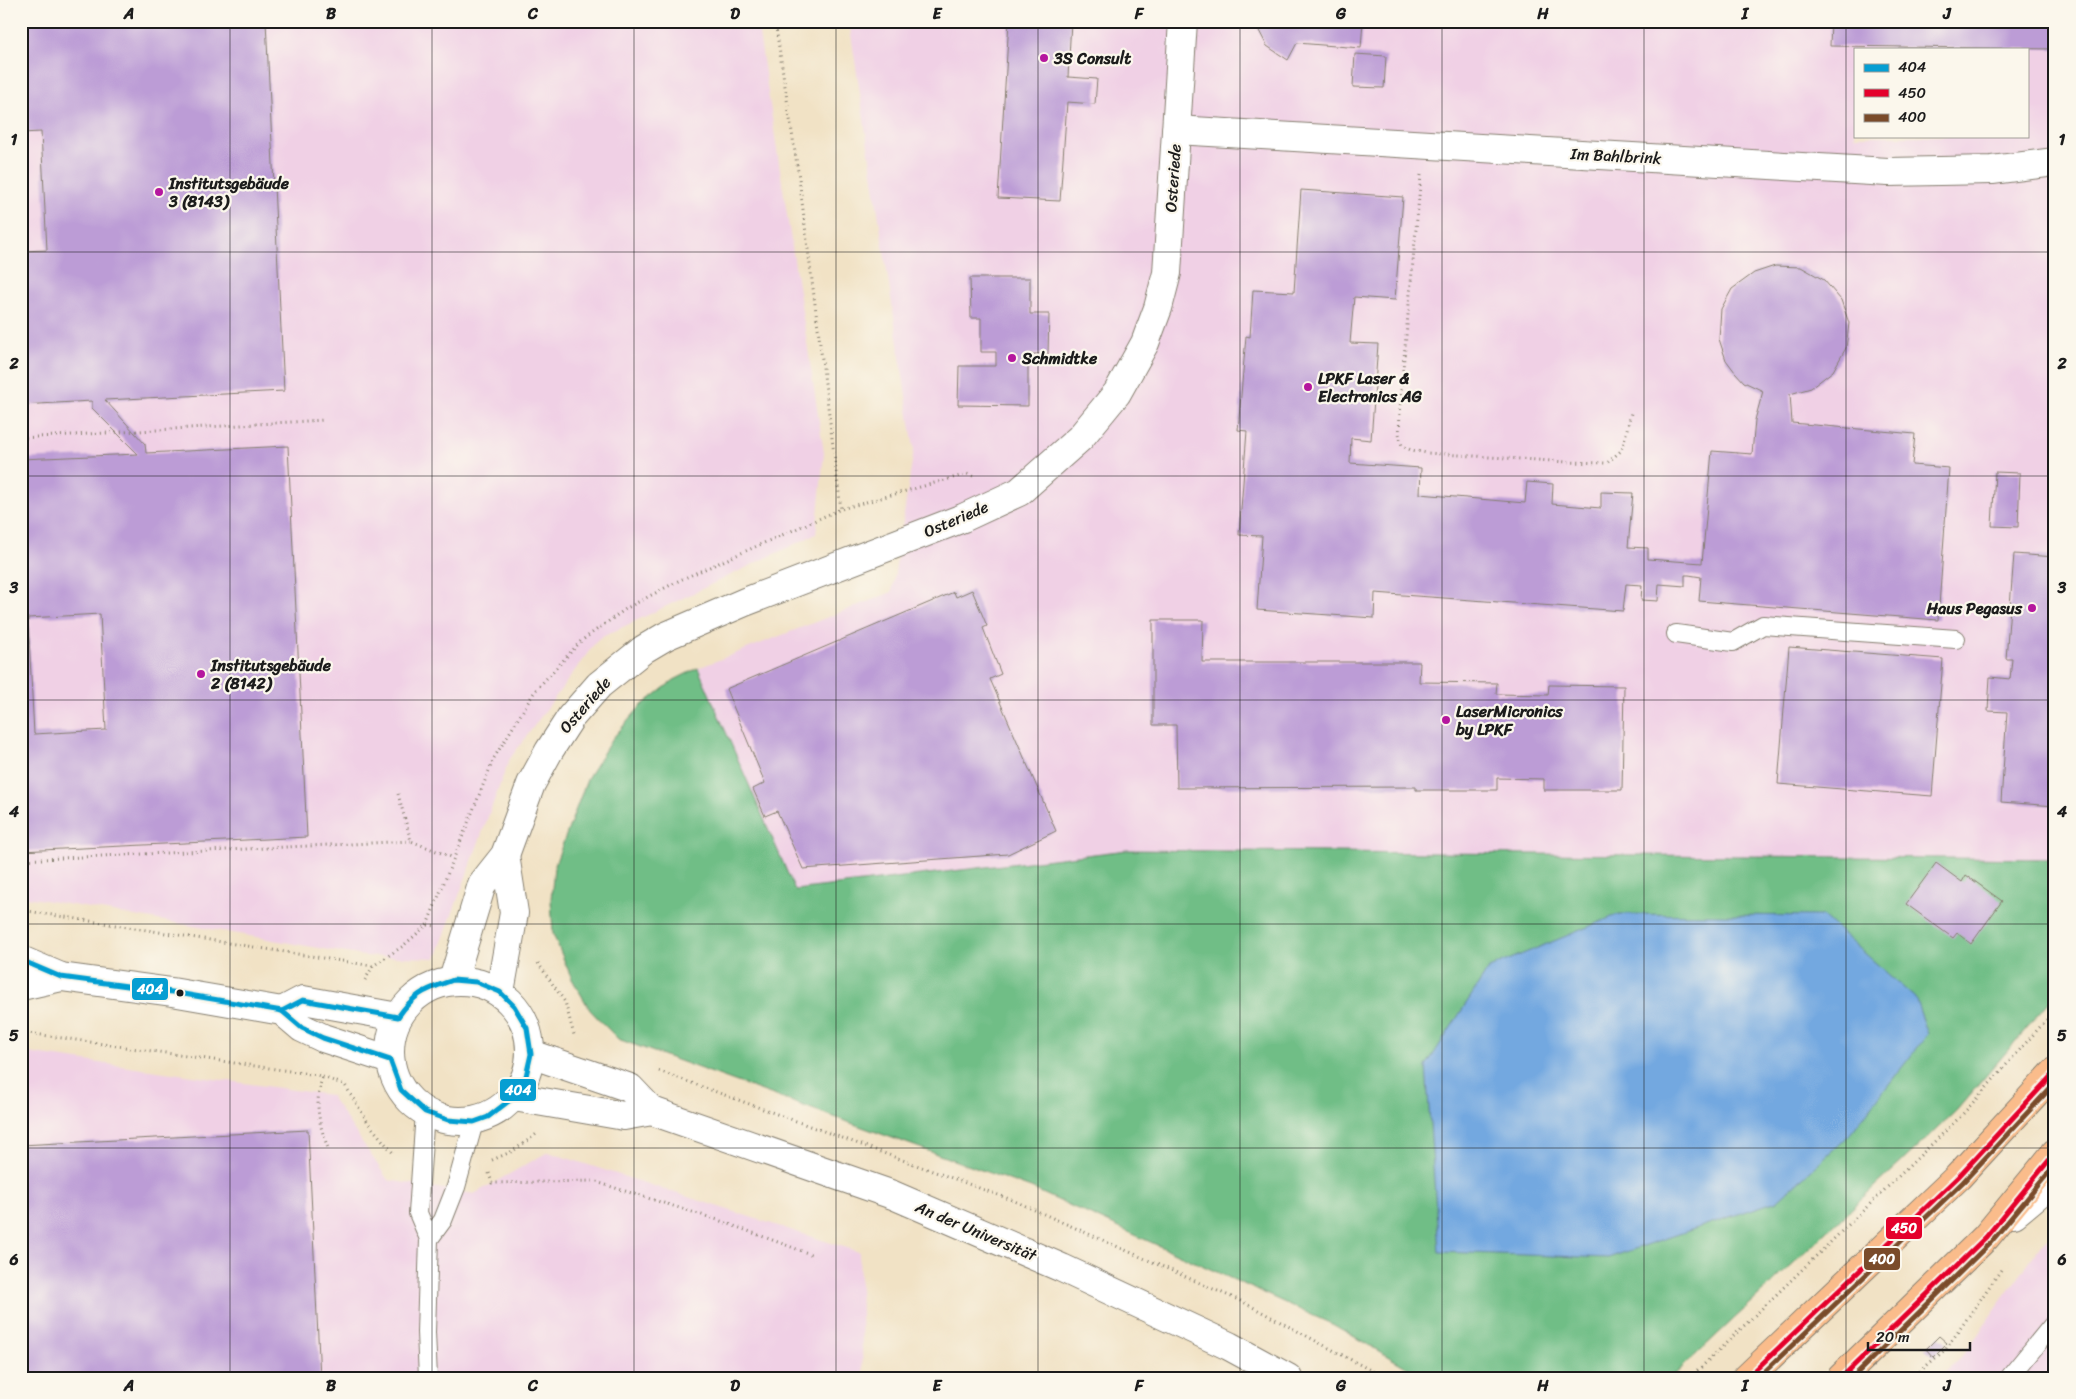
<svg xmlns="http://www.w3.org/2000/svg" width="2076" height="1399" viewBox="0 0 2076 1399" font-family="Sriracha,sans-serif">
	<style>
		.built { fill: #f0d0e5; fill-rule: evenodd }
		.forest { fill: #70be86; stroke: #466d51 }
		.water { fill: #73a8e0; stroke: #48627e }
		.building { fill: #bc9cd6; fill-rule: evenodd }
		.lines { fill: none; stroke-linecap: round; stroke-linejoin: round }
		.service-casing { stroke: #867f70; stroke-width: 20 }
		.minor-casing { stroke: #867f70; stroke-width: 30 }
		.tertiary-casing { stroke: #867f70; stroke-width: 30 }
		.primary-casing { stroke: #867f70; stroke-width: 30 }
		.path { stroke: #867f70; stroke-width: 3; stroke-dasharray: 1 4; stroke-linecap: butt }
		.service { stroke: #fff; stroke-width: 18 }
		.minor { stroke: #fff; stroke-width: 28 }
		.tertiary { stroke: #fff; stroke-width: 28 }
		.primary { stroke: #fabc8b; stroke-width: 28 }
		.bus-1-casing { stroke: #fbf7ec; stroke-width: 9 }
		.bus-2-casing { stroke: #fbf7ec; stroke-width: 9 }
		.bus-3-casing { stroke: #fbf7ec; stroke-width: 9 }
		.bus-1 { stroke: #069ed2; stroke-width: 5 }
		.bus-2 { stroke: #e4002b; stroke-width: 5 }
		.bus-3 { stroke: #7a4b2a; stroke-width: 5 }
		.grid { fill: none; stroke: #1c1c1c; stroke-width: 1; stroke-opacity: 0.55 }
		.poi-dot { fill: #b5179e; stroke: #fbf7ec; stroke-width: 2 }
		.bus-dot { fill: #1c1c1c; stroke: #fbf7ec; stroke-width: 2 }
		.labels { text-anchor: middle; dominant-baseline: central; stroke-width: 4.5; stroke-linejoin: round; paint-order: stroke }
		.poi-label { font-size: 16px; font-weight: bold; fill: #1c1c1c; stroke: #fbf7ec; text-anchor: start }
		.street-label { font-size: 16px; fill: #1c1c1c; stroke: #fbf7ec }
		.line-badge { stroke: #fbf7ec; stroke-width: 2 }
		.badge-label { font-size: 14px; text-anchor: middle; font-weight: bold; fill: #fff }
		.neatline { fill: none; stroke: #1c1c1c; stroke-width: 2 }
		.grid-label { font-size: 16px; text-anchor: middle; font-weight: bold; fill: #1c1c1c }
	</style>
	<rect width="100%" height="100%" fill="#fbf7ec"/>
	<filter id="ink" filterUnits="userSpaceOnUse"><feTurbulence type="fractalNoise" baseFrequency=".02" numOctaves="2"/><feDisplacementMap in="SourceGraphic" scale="10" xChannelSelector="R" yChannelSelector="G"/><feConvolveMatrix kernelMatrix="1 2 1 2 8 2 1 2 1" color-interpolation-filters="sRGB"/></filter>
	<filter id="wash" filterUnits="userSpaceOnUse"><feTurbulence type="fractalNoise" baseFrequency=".0096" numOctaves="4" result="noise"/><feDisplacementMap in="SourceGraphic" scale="20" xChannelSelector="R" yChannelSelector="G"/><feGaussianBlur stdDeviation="1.12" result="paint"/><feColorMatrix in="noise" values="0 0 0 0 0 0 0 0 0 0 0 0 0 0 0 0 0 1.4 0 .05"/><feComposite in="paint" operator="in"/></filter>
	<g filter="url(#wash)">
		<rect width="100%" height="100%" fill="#f1e2c5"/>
		<!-- built -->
		<g class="built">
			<path d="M21,21H757L824,453L816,534L598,639L509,760L436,958L364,956L21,896Z"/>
			<path d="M849,21H2055V859L1127,850L795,890L698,668L892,592L914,449ZM1855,49H2027V136H1855Z"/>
			<path d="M21,1052L330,1095L388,1180L474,1194L548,1152L859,1252L863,1378H21Z"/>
			<path d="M2055,1234V1378H1939L1964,1353L2041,1245Z"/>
		</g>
		<!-- forest -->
		<path class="forest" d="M698,668L795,890L1127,850L2055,859V995L1956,1111L1671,1378H1425L1334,1325L1031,1188L618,1039L590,1010L572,979L553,934L551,899L554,867L588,777L612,739L641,706L674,680Z"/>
		<!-- water -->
		<path class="water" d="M1619,914L1823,916L1915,998L1928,1034L1850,1134L1777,1201L1608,1258L1439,1252L1426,1066L1489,968Z"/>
		<g id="blocks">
			<!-- building -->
			<g class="building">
				<path d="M21,21H266L284,391L105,400L145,444L146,453L288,446L307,837L21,851V459L138,454L92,408V401L21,405V251L47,250L41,132L21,133ZM100,614L106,730L34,734L28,618Z"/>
				<path d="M1009,21H1071L1068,77L1097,79L1095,104L1067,102L1060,201L998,198Z"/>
				<path d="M1268,21H1363L1361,48L1297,43L1288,60L1267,46L1255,23Z"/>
				<path d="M1831,21H2055V49L1830,46Z"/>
				<path d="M1355,54L1386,56L1384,88L1353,87Z"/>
				<path d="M1301,190L1403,197L1395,300L1354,297L1350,343L1378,344L1371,440L1351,438L1350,463L1421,468L1420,494L1525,503L1527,482L1553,484L1552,504L1601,508V492L1633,493L1628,547L1648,548V559L1702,563L1712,451L1752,454L1755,420L1763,391L1744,382L1735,372L1726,360L1719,339L1721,309L1732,289L1754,273L1775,266L1801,267L1824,280L1841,300L1849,323L1846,348L1833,371L1811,388L1790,394L1792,423L1915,434L1912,465L1949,468L1938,620L1699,601L1701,577L1689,575H1685V586L1659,584L1658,601L1641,600L1642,585L1626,584L1623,611L1375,593L1374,618L1257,610L1262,536L1239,535L1247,431L1238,430L1246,336L1250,337L1253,290L1294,292Z"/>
				<path d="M970,278H1030V314H1049L1048,354H1028V406L958,405L959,366H996V352H981V318H971Z"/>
				<path d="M1995,472L2020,473L2018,527L1992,526Z"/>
				<path d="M2014,554L2055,557V806L2001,802L2007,712L1988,711L1990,677L2010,679L2012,659H2006Z"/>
				<path d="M972,590L987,626L983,628L1001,674L990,679L1056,831L1008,854L803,869L777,811L765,816L753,789L765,783L726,689L954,592L956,597Z"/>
				<path d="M1153,620H1203L1202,662H1420L1419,682L1497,683L1496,694L1548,695L1549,685L1624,686L1622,790H1544V779L1497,778V790H1416V787L1177,788L1176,725H1153Z"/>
				<path d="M1789,647L1943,659L1932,796L1778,784Z"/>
				<path d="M1936,863L1962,882L1966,875L2002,901L1971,944L1957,933L1953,938L1906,904Z"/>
				<path d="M308,1130L320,1378H21V1145Z"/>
				<path d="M1939,1336L1947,1343L1933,1357L1926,1349Z"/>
			</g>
		</g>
	</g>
	<g filter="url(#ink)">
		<use href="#blocks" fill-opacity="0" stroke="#867f70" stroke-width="1"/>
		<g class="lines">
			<defs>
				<g id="service">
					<path d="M1676,634L1733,642L1763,625L1956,639"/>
					<path d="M425,1112L418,1213L429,1239L426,1332L428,1378"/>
					<path d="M429,1239L443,1220L456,1187L474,1122"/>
					<path d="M2009,1378L2055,1322"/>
				</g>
				<g id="minor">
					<path d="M1176,130L1888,172L1992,170L2055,162"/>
					<path d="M453,980L482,884L505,855L531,784L549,751L571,717L599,685L644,649L666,636L745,602L963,518L1019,492L1080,438L1117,393L1145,343L1158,308L1167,273L1183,21"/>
					<path d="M500,992L514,913L505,855"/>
					<path d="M2014,1214L2055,1180"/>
				</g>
				<g id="tertiary">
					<path d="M21,960L61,977L172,992L282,1011L302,1028L323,1038L390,1060"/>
					<circle cx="460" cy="1051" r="70"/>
					<path d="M21,986L61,977"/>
					<path d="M282,1011L303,1000L398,1017"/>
					<path d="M531,1054L630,1088L652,1111L893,1195L1062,1268L1229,1346L1288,1378"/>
					<path d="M514,1097L624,1116L652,1111"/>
				</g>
				<g id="primary">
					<path d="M1747,1378L1958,1177L2055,1072"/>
					<path d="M1841,1378L1986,1237L2055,1153"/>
				</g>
			</defs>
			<!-- service casing -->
			<use href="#service" class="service-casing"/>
			<!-- minor casing -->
			<use href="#minor" class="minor-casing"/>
			<!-- tertiary casing -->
			<use href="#tertiary" class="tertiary-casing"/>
			<!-- primary casing -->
			<use href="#primary" class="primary-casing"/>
			<!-- path -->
			<g class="path">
				<path d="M775,21L799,178L841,509"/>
				<path d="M1421,175L1401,390L1399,434L1402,446L1411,450L1427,453L1568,462L1607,463L1622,450L1631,413"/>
				<path d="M21,438L324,420"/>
				<path d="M398,794L411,841L454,858"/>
				<path d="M21,860L411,841"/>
				<path d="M21,910L373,966"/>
				<path d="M427,925L494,758L535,691L581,641L627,608L680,580L841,509L967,474L976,477"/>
				<path d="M538,963L565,1002L574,1035"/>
				<path d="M365,980L373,966L403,946L427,925L437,926"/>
				<path d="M21,1032L317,1075L345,1085L369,1124L394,1154"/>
				<path d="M659,1071L1012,1200L1245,1303L1385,1378"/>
				<path d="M322,1078C314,1106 319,1124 329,1151"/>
				<path d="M492,1160L513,1151L538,1133"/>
				<path d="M489,1173L492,1183L593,1181L718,1220L813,1255"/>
				<path d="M1690,1378L1962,1115L2055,1010"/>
				<path d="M1912,1378L1946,1349L2003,1267"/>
			</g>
			<!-- service -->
			<use href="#service" class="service"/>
			<!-- minor -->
			<use href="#minor" class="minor"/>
			<!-- tertiary -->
			<use href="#tertiary" class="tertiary"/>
			<!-- primary -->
			<use href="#primary" class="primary"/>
			<defs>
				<g id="bus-1">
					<path d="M21,960L61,977L172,992L282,1011"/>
					<path d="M453,980L476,982L500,992L514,1006L527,1028L531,1054L526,1076L514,1097L488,1117L474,1122L448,1120L425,1112L401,1090L390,1060L323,1038L302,1028L282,1011L303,1000L398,1017C415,992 426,990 453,980Z"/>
				</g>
				<g id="bus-2">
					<path d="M1747,1378L1958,1177L2055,1072"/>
					<path d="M1841,1378L1986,1237L2055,1153"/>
				</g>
				<g id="bus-3">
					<path d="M1758,1378L1963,1182L2055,1083"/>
					<path d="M1852,1378L1991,1242L2055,1165"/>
				</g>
			</defs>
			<!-- bus-1 casing -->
			<use href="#bus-1" class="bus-1-casing"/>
			<!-- bus-2 casing -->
			<use href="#bus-2" class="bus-2-casing"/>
			<!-- bus-3 casing -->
			<use href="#bus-3" class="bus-3-casing"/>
			<!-- bus-1 -->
			<use href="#bus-1" class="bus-1"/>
			<!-- bus-2 -->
			<use href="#bus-2" class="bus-2"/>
			<!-- bus-3 -->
			<use href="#bus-3" class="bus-3"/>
		</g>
	</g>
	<!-- grid -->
	<path class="grid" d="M230,21V1378M432,21V1378M634,21V1378M836,21V1378M1038,21V1378M1240,21V1378M1442,21V1378M1644,21V1378M1846,21V1378M21,252H2055M21,476H2055M21,700H2055M21,924H2055M21,1148H2055"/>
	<!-- markers -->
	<g class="poi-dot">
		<circle cx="1044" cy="58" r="5"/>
		<circle cx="159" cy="192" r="5"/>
		<circle cx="1012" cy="358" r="5"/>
		<circle cx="1308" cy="387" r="5"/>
		<circle cx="2032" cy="608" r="5"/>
		<circle cx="201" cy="674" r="5"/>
		<circle cx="1446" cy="720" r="5"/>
	</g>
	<circle class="bus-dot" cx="180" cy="993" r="4.5"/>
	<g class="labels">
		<!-- poi labels -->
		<g class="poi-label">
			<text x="1054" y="58">3S Consult</text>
			<text x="169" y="183">Institutsgebäude<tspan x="169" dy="18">3 (8143)</tspan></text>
			<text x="1022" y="358">Schmidtke</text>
			<text x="1318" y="378">LPKF Laser &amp;<tspan x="1318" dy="18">Electronics AG</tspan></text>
			<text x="2022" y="608" text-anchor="end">Haus Pegasus</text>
			<text x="211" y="665">Institutsgebäude<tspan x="211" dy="18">2 (8142)</tspan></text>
			<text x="1456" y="711">LaserMicronics<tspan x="1456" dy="18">by LPKF</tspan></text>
		</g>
		<!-- street labels -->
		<g class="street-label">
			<text transform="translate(1616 156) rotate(3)">Im Bahlbrink</text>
			<text transform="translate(1173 178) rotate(-86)">Osteriede</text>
			<text transform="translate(956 519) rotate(-23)">Osteriede</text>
			<text transform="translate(585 705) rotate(-49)">Osteriede</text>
			<text transform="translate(976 1231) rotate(23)">An der Universität</text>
		</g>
	</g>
	<g class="line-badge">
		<rect x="131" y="977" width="38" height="24" rx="5" fill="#069ed2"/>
		<rect x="499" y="1078" width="38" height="24" rx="5" fill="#069ed2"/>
		<rect x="1885" y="1216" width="38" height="24" rx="5" fill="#e4002b"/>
		<rect x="1863" y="1247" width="38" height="24" rx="5" fill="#7a4b2a"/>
	</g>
	<g class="badge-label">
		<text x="150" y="994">404</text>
		<text x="518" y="1095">404</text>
		<text x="1904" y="1233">450</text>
		<text x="1882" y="1264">400</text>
	</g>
	<!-- margin -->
	<rect width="2076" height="1399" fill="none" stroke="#fbf7ec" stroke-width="55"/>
	<!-- legend -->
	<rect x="1854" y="48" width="175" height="90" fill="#fbf7ec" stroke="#a29f99"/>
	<rect x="1864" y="64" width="25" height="8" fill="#069ed2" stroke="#a29f99"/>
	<text x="1898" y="72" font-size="15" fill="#1c1c1c">404</text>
	<rect x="1864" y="89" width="25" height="8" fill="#e4002b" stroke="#a29f99"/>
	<text x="1898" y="98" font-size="15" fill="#1c1c1c">450</text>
	<rect x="1864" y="114" width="25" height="8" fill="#7a4b2a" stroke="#a29f99"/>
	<text x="1898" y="122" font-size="15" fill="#1c1c1c">400</text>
	<!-- scale -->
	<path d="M1868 1342v8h102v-8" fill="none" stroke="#1c1c1c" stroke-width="2.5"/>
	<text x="1876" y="1342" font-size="15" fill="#1c1c1c" stroke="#fbf7ec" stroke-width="4" paint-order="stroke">20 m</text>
	<rect x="28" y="28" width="2020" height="1344" class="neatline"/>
	<g class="grid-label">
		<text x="129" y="19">A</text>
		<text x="331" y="19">B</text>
		<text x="533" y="19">C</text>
		<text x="735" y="19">D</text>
		<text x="937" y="19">E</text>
		<text x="1139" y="19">F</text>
		<text x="1341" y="19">G</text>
		<text x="1543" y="19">H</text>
		<text x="1745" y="19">I</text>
		<text x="1947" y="19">J</text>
		<text x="14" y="145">1</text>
		<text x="2062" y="145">1</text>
		<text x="14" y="369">2</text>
		<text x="2062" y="369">2</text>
		<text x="14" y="593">3</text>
		<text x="2062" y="593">3</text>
		<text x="14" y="817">4</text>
		<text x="2062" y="817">4</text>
		<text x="14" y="1041">5</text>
		<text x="2062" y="1041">5</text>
		<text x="14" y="1265">6</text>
		<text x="2062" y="1265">6</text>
		<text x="129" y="1391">A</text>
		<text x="331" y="1391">B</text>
		<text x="533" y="1391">C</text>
		<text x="735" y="1391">D</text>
		<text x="937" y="1391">E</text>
		<text x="1139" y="1391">F</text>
		<text x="1341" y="1391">G</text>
		<text x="1543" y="1391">H</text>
		<text x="1745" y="1391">I</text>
		<text x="1947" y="1391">J</text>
	</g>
</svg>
